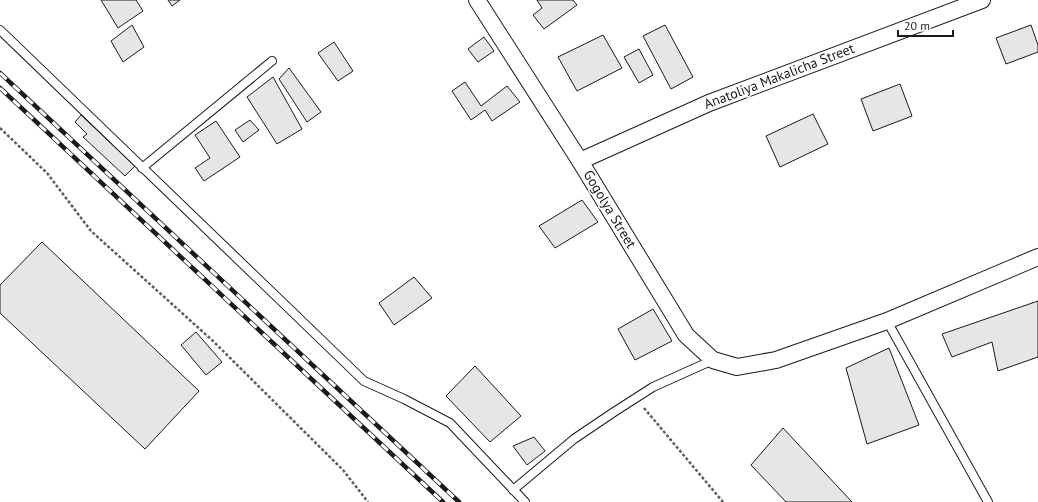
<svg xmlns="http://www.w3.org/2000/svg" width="1038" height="502" viewBox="0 0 1038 502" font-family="'PT Sans',sans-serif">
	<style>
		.building { fill: #e6e6e6; stroke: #1a1a1a }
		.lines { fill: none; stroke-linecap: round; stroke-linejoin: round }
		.service-casing { stroke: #1a1a1a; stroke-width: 10 }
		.minor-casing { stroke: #1a1a1a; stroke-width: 18 }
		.path { stroke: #5f5f5f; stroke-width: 2.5; stroke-dasharray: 3 2; stroke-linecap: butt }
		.service { stroke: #fff; stroke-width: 8 }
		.minor { stroke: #fff; stroke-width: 16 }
		.rail-casing { stroke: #1a1a1a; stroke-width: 4.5 }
		.rail { stroke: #fff; stroke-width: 3; stroke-dasharray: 9; stroke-linecap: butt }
		.labels { text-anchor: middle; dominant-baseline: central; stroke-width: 3; stroke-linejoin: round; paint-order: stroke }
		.street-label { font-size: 14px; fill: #1a1a1a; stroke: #fff }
	</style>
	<rect width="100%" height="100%" fill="#fff"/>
	<!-- building -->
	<g class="building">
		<path d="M101,0H136L143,11L118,28Z"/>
		<path d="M168,0H180L172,6Z"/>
		<path d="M537,0H573L577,5L544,29L533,15L542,8Z"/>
		<path d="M132,25L144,47L123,62L111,41Z"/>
		<path d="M665,25L693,77L671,89L643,36Z"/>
		<path d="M1031,25L1038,45V52L1006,64L996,38Z"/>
		<path d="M603,35L622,68L577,91L558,57Z"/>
		<path d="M484,37L494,51L478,62L468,49Z"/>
		<path d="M334,42L353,71L338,81L318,53Z"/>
		<path d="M639,49L653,75L639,83L624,57Z"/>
		<path d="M289,68L321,112L307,122L279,79Z"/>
		<path d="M273,77L302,129L277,144L247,97Z"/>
		<path d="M465,82L481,106L507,86L520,102L492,121L485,110L471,120L452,91Z"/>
		<path d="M900,84L912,116L873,131L861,99Z"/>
		<path d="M813,114L828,144L780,167L766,136Z"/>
		<path d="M81,115L135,166L125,176L83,137L87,134L75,122Z"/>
		<path d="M250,120L259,130L243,142L235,130Z"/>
		<path d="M216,121L240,157L204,181L195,168L210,158L195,135Z"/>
		<path d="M582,200L598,222L555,248L539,226Z"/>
		<path d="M42,242L199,391L145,449L0,313V285Z"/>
		<path d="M414,277L432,298L394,325L379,303Z"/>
		<path d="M1038,301V357L998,371L992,342L952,357L942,334Z"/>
		<path d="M653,309L672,341L635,360L618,329Z"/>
		<path d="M196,332L222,362L206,375L181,345Z"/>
		<path d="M889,348L919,425L867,444L846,368Z"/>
		<path d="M475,366L521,416L490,442L446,396Z"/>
		<path d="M783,428L852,502H786L751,465Z"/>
		<path d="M534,437L545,451L527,465L513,446Z"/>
	</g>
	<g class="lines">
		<defs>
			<g id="service">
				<path d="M0,30L364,381L404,399L450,423L525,502"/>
				<path d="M142,168L272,61"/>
				<path d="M887,321L988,502"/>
				<path d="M513,490L574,439L614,412L653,387L713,360"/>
			</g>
			<g id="minor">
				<path d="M477,0L580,161L686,335L713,360L737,367L776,360L887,321L1038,257"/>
				<path d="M580,161L709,103L982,0"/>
			</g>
		</defs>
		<!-- service casing -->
		<use href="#service" class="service-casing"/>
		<!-- minor casing -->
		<use href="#minor" class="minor-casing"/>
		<!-- path -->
		<g class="path">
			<path d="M0,128L47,173L91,231L213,341L343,470L368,502"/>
			<path d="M644,408L723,502"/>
		</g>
		<!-- service -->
		<use href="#service" class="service"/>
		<!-- minor -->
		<use href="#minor" class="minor"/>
		<defs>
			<g id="rail">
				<path d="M0,73L459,502"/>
				<path d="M0,88L443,502"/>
			</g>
		</defs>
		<!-- rail casing -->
		<use href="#rail" class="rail-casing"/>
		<!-- rail -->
		<use href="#rail" class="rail"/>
	</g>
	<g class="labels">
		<!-- street labels -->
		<g class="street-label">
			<text transform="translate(779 76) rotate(-21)">Anatoliya Makalicha Street</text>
			<text transform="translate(610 209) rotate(59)">Gogolya Street</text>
		</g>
	</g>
	<!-- scale -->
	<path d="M898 30v6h55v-6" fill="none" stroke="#1a1a1a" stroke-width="2"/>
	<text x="904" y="30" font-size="12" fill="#1a1a1a" stroke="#ffffff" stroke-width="3" paint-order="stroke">20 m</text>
</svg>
